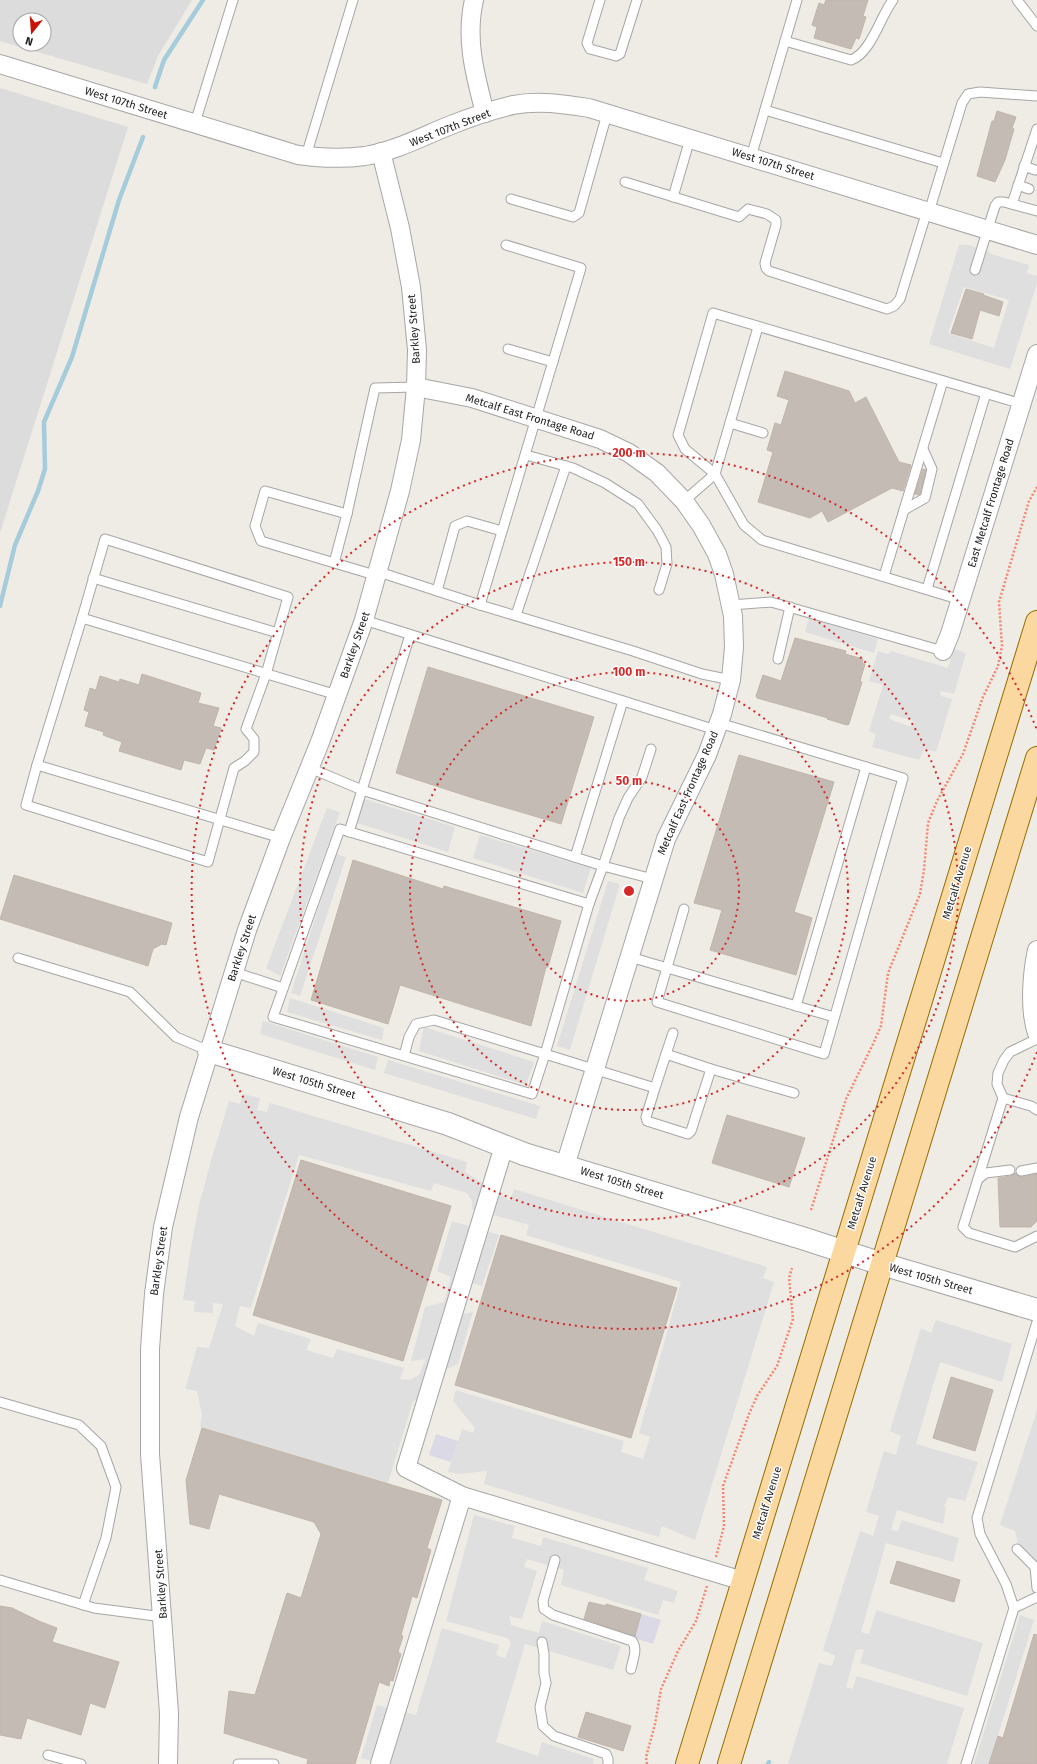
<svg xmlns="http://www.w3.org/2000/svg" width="1037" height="1764" viewBox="0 0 1037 1764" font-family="'Fira Sans',sans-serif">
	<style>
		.residential { fill: #dddcdc; fill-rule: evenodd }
		.parking { fill: #dfdfdf; fill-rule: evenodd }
		.plaza { fill: #dad9e5 }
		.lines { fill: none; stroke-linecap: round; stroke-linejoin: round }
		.stream { stroke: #a6ccdc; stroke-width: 4.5 }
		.building { fill: #c4bcb4; stroke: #c1b4a8 }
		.service-casing { stroke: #a6a6a6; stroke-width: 11 }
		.minor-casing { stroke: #a6a6a6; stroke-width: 20 }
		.tertiary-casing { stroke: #a6a6a6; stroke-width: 24 }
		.primary-casing { stroke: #956e04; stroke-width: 24 }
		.path { stroke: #f6856f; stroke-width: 2.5; stroke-dasharray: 2 2; stroke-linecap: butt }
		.service { stroke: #fff; stroke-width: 9 }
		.minor { stroke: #fff; stroke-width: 18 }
		.tertiary { stroke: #fff; stroke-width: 22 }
		.primary { stroke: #fad8a0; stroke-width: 22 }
		.ring { fill: none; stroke: #d62828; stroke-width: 2; stroke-dasharray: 2 4 }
		.labels { text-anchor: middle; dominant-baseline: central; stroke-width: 3; stroke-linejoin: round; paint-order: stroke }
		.street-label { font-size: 11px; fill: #1f1f1f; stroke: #fff }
		.centre { fill: #d62828; stroke: #fff; stroke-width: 2 }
		.ring-label { font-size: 12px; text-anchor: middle; font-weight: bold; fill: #d62828; stroke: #fff; stroke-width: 3; stroke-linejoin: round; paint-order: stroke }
	</style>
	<rect width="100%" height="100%" fill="#efece5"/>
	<!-- residential -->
	<g class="residential">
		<path d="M0,0H192L158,56L147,84L0,41ZM20,20H44V44H20Z"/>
		<path d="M0,88L128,127L0,533Z"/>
	</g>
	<!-- parking -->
	<g class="parking">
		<path d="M959,245H968L989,252L991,254L1029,265L1027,273L1037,276V283L1010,369L929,344ZM964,287L1009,300L994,348L948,333Z"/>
		<path d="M809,618L878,639L874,653L805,632Z"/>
		<path d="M954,649L966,653L954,694L942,691L940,693L941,696L952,699L936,752L924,749L919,760L872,747L876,735L869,731L883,685L869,681L878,651L888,654L891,651L948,668ZM891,714L914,721V724L909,726L892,720L889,718Z"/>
		<path d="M361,798L455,827L448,852L354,822Z"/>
		<path d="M327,808L340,812L280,976L266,968Z"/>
		<path d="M480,835L591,868L583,893L473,858Z"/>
		<path d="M336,854L346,857L300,996L291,993Z"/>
		<path d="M608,881L620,884L570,1050L557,1046Z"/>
		<path d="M290,998L384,1028L382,1040L287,1012Z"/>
		<path d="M263,1021L378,1057L375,1070L260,1034Z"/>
		<path d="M424,1027L534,1062L526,1085L419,1051Z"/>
		<path d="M388,1060L540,1106L536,1119L384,1073Z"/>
		<path d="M243,1094L260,1098L257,1110L267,1112L270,1103L467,1162L465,1172L510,1201L514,1189L767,1267L763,1278L774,1282L695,1540L662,1526L659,1537L484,1484L487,1471L459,1474L448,1472L462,1429L473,1433L475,1428L453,1401L456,1390L624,1441L621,1452L643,1459L650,1437L639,1433L681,1282L526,1235L529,1225L472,1209V1201L467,1193L434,1183L431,1191L299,1155L251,1308L240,1306L235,1326L254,1336L258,1323L311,1339L306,1350L333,1358L337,1349L404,1368L400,1379L410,1380L419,1375L426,1359L411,1361L425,1307L444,1302L451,1277L437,1271L452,1221L499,1235L482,1286L468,1282L459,1315L473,1312L458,1364L442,1371L433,1395L413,1401L388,1483L200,1427L202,1415L197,1391L185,1389L197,1347L209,1348L223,1304L213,1303V1313L194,1312L195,1301L183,1300L189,1259L199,1205L212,1157L229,1101L240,1104Z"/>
		<path d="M936,1320L1012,1344L1002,1382L940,1362L916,1444L978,1462L965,1501L948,1497L944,1506L946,1508L943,1524L897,1510L891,1530L898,1531L902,1520L959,1538L953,1562L886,1543L861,1632L869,1634L876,1610L983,1643L967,1696L860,1663L864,1649L856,1650L846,1687L852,1689L857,1676L964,1708L947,1764H788L819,1663L832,1666L835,1656L823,1650L860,1531L873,1536L879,1516L866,1512L884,1451L896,1455L901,1436L890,1431L921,1328L931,1333Z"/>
		<path d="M1037,1410V1574L1023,1562L1015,1531L1000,1525Z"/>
		<path d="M474,1515L515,1526L512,1538L541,1546L543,1537L648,1568L644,1580L678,1591L674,1603L663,1600L658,1615L561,1585L564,1570L527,1559L524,1567L537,1571L522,1619L509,1616L511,1625L539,1633L542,1621L621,1646L613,1670L525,1644L496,1742L538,1756L542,1742L594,1759L593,1764H373L372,1761L361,1758L377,1705L416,1715L442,1628L499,1645L496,1655L505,1658L511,1643L507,1638L446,1621Z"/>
		<path d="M1020,1615L1034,1620L989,1764H974Z"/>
	</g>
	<!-- plaza -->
	<g class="plaza">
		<path d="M436,1434L458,1441L451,1462L429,1455Z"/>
		<path d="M641,1614L661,1620L653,1644L634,1638Z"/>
	</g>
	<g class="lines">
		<!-- stream -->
		<g class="stream">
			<path d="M155,87L164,60L203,0"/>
			<path d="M0,606L15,545L38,491L45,469L44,422L72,357L119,200L143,137"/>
			<path d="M768,1764L769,1762"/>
		</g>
	</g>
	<!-- building -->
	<g class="building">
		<path d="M826,0H868L863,16L866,17L859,39L856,38L851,49L814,38L817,27L812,25L819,3L824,5Z"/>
		<path d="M997,111L1016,117L1012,128L1014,129L1005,160L995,182L977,176L992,121H994Z"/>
		<path d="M966,289L984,294L983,295L1003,302L999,316L980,310L972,339L951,333Z"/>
		<path d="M785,371L849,391L855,403L866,397L899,462L911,465L903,491L892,488L828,522L822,511L810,518L758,502L773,452L767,450L775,423L781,425L789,400L777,396Z"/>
		<path d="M923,469L926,470L920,494L918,495L915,494Z"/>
		<path d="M795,638L846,651L845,654L863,659L862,663L865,664L860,681L862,682L849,724L847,725L827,719L828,718L757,698L756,696L763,675L781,681Z"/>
		<path d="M428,667L594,717L561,824L473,798L396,773Z"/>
		<path d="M142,674L201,693L198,703L219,708L213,726L221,728L214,750L206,748L200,764L184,760L181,770L119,751L122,742L103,735L104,732L85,726L89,712L84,710L90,688L96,690L100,676L119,682L120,679L139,685Z"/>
		<path d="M739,755L834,782L794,912L812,918L796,975L710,950L722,910L694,903Z"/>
		<path d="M353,860L443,889L444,886L561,921L548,967H546L531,1026L400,985L388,1024L311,1000Z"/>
		<path d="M14,875L172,923L166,945L162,944L153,949L148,966L0,919Z"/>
		<path d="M727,1115L805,1138L789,1187L712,1163Z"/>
		<path d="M301,1160L451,1206L403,1361L253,1315Z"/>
		<path d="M1015,1173L1019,1176L1022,1177L1037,1174V1221L1031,1227H1000L998,1178L1011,1176Z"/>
		<path d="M501,1235L677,1288L631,1438L455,1385Z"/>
		<path d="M951,1377L993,1390L975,1451L933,1438Z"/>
		<path d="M202,1428L442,1500L427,1548L431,1550L417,1598L412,1596L401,1635L403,1636L398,1652L401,1654L397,1667L393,1681L390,1680L389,1686L379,1682L355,1764H307L308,1759L224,1733L229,1691L255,1695L287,1593L301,1598L321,1534L314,1522L219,1494L209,1529L190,1524L186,1480Z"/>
		<path d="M897,1561L960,1580L954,1602L890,1583Z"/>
		<path d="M589,1602L606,1606V1604L641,1614L635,1636L584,1619Z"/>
		<path d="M0,1606L12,1608L41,1622L57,1628L52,1642L119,1662L105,1708L90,1703L81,1735L27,1718L21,1739L0,1735Z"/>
		<path d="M1034,1634L1037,1635V1764H989L998,1736L1003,1738Z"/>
		<path d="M586,1712L631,1726L623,1751L578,1737Z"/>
	</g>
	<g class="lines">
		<defs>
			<g id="service">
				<path d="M600,0L587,43L590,49L616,56L620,54L637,0"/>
				<path d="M1017,0L1037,26"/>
				<path d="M785,41L851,60C871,53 880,17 893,0"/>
				<path d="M765,110L943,163"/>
				<path d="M195,123L233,0"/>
				<path d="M306,156L353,0"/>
				<path d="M751,157L797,0"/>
				<path d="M1024,166L1035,170"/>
				<path d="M625,182L739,217L748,209L767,214L776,220V225L765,263L766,268L769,271L887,309L894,306L900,299L927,211"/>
				<path d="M1018,185L1029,189"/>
				<path d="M673,197L690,139"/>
				<path d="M511,199L573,217L579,213L607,114"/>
				<path d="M1012,204L1037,129"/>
				<path d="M929,212L962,103L968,94L980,92L1037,96"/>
				<path d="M975,270L995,206L998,202H1004L1037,211"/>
				<path d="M508,349L553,362"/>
				<path d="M730,423L763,433"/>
				<path d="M526,455L573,468L605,483L638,504L657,530L666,547L667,564L659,590"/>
				<path d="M684,501L715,474L758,327"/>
				<path d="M904,510L925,498L932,469L923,449"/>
				<path d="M347,514L375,388L416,387"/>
				<path d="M334,563L347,514L265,491L255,526L261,541L378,576"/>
				<path d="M379,572L480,605L581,268L506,245"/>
				<path d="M884,576L943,381"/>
				<path d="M93,578L278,633"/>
				<path d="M927,589L986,393"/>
				<path d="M437,591L455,526L467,521L502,531"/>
				<path d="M961,600L762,540L744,525L715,474L685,449L678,435L713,313L1022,404"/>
				<path d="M480,605L633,651L702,674L731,680"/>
				<path d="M731,605L771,602L943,651"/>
				<path d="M516,615L566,466"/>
				<path d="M364,620L716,730"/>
				<path d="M410,635L362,790L603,866L619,818L628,798L642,777L651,749"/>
				<path d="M778,659L790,607"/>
				<path d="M37,765L26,805L208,862L234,768L245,761L254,752V739L246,729L266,674L288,597L105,539L82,618"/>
				<path d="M310,768L362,790L349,832"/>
				<path d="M281,838L37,765L82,618L337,695"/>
				<path d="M575,857L623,701"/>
				<path d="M589,904L603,866L653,879"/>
				<path d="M684,909L657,1002L824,1054L903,778L719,723"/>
				<path d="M630,957L834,1017"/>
				<path d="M18,958L130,992L176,1037L209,1051"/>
				<path d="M234,972L283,988"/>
				<path d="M796,1006L866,767"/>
				<path d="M1037,1039L1010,1052L1004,1060L998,1073L997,1084L1003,1098L963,1227L969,1233L1015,1247L1037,1236"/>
				<path d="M666,1054L673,1033"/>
				<path d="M404,1056L409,1037L416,1024L434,1020L545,1054L589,904L340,829L273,1017L532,1094L545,1054L655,1088L646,1117L647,1121L688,1134L691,1131L711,1069L666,1054L655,1088"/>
				<path d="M711,1069L794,1093"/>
				<path d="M1003,1098L1031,1106L1037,1110"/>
				<path d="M1021,1171L1037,1168"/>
				<path d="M978,1179L986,1173L1010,1170"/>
				<path d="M0,1402L79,1425L101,1446L116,1487L106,1538L83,1605"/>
				<path d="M1017,1549L1035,1567L1037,1588"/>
				<path d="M555,1560L543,1601L544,1609L553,1615L632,1641C638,1649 633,1659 631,1669"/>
				<path d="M0,1580L94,1608L163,1617"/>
				<path d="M1014,1608L1037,1597"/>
				<path d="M542,1642L544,1654V1673L546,1683L540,1707L543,1726L554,1736L606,1754L608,1759V1764"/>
				<path d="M48,1755L81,1764"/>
				<path d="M238,1764H274"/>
				<path d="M966,1764L1014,1608L1006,1584L980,1534L977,1518L1037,1322"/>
			</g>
			<g id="minor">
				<path d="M474,0C465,39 475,75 485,113"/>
				<path d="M0,64L298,155C320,158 343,159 365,156C396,151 423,136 451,125C471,117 492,110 513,105C538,100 564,104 589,108L1037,245"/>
				<path d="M416,387L472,398L600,439L629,453L657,473L684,501L701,525L717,554L724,574L733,616L734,647L731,680L722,714L707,755L666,839L565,1166"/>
				<path d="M943,651L950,634L1037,354"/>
				<path d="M1037,950C1032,973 1029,1010 1037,1033"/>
				<path d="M504,1146L406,1468L462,1496L743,1581"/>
				<path d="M168,1764L169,1713L150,1454V1349L154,1294L163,1227L189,1117L247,930L281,838L320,742L364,620L400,491L411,440L416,387L417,350L411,287L400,228L381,152"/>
				<path d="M380,1764L462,1496"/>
			</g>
			<path id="tertiary" d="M209,1051L448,1124L524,1154L802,1238L882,1264L1037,1310"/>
			<g id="primary">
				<path d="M687,1764L1037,622"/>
				<path d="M729,1764L1037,758"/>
			</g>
		</defs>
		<!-- service casing -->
		<use href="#service" class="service-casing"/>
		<!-- minor casing -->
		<use href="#minor" class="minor-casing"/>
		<!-- tertiary casing -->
		<use href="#tertiary" class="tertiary-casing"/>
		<!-- primary casing -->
		<use href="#primary" class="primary-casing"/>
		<!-- path -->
		<g class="path">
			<path d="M811,1210L846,1099L873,1044L881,1026L888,973L920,894L924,870L928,823L937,801L963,754L983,697L998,666L1002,646L999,602L1029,501L1037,487"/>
			<path d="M716,1557L724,1526L723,1486L749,1414L757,1396L777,1366L793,1319L789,1278L792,1268"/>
			<path d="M647,1764L646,1757L655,1724L661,1689L678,1651L696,1621L707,1586"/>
		</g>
		<!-- service -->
		<use href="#service" class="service"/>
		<!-- minor -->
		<use href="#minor" class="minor"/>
		<!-- tertiary -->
		<use href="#tertiary" class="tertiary"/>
		<!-- primary -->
		<use href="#primary" class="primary"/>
	</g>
	<!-- distance rings -->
	<g class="ring">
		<circle cx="629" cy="891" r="110"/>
		<circle cx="629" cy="891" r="219"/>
		<circle cx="629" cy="891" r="329"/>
		<path d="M1037 1052A438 438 0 1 1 1037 730"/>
	</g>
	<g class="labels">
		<!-- street labels -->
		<g class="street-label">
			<text transform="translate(126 103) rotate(17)">West 107th Street</text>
			<text transform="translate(450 128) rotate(-21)">West 107th Street</text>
			<text transform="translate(773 164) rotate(17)">West 107th Street</text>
			<text transform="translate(414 329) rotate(-94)">Barkley Street</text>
			<text transform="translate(530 417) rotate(17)">Metcalf East Frontage Road</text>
			<text transform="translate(991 503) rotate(-73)">East Metcalf Frontage Road</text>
			<text transform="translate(355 645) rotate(-71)">Barkley Street</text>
			<text transform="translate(688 793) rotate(-66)">Metcalf East Frontage Road</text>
			<text transform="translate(957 883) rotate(-73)">Metcalf Avenue</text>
			<text transform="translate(242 948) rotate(-72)">Barkley Street</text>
			<text transform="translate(314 1083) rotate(17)">West 105th Street</text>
			<text transform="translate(622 1183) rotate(17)">West 105th Street</text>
			<text transform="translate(862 1193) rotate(-73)">Metcalf Avenue</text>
			<text transform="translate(159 1261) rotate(-82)">Barkley Street</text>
			<text transform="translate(931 1279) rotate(16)">West 105th Street</text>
			<text transform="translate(767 1503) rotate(-73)">Metcalf Avenue</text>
			<text transform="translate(161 1584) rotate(-94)">Barkley Street</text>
		</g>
	</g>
	<circle cx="629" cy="891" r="6" class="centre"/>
	<g class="ring-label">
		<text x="629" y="457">200 m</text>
		<text x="629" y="566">150 m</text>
		<text x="629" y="676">100 m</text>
		<text x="629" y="785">50 m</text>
	</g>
	<!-- north arrow -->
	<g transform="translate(32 32) rotate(197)"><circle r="19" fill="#ffffff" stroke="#a5a5a5"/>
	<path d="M0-3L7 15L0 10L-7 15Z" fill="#c81105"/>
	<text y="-6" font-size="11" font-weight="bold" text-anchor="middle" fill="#1f1f1f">N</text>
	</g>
</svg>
